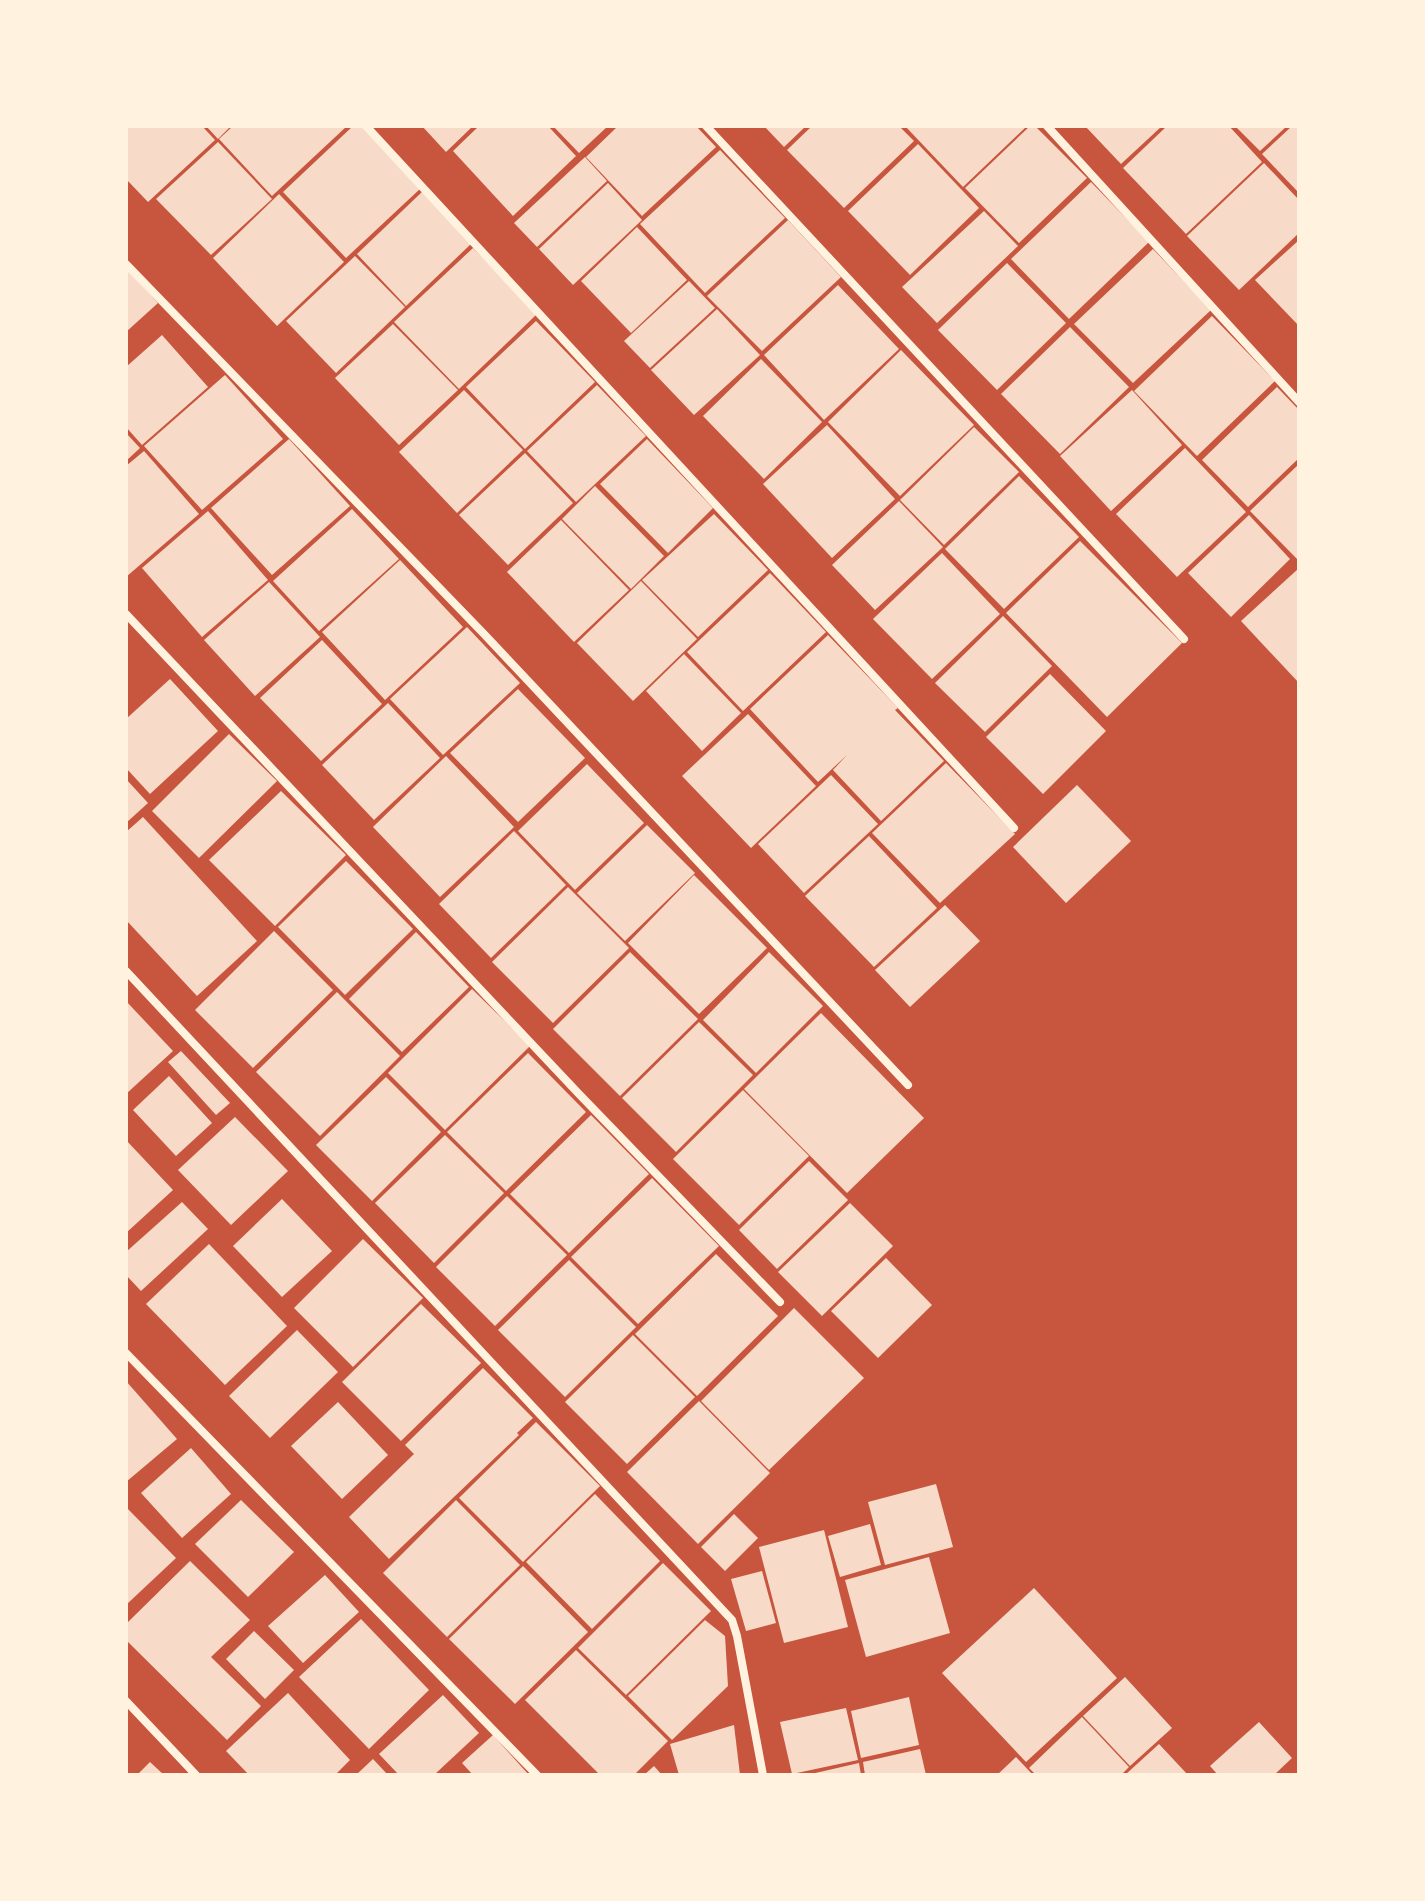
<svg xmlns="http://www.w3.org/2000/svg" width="1425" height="1901" viewBox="0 0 1425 1901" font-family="Raleway,sans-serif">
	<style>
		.building { fill: #f7dbc8 }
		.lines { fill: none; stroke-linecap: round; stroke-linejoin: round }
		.minor { stroke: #fff3e0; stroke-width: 8 }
	</style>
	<rect width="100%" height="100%" fill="#c8553d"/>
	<!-- building -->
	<g class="building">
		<path d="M126,126H202L215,140L148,202L126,179Z"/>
		<path d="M206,126H231L218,139Z"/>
		<path d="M233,126H347L272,196L219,139Z"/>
		<path d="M353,126H363L421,188L346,258L283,192Z"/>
		<path d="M422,126H473L446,152Z"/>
		<path d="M479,126H548L576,156L513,216L453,151Z"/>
		<path d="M553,126H608L579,153Z"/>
		<path d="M618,126H696L716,147L642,216L586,157Z"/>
		<path d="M764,126H806L784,147Z"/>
		<path d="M812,126H899L914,141L844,208L787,150Z"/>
		<path d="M905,126H1027L963,187Z"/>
		<path d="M1030,126H1035L1087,178L1019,243L965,188Z"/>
		<path d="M1085,126H1162L1121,164Z"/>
		<path d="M1167,126H1229L1262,162L1186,234L1123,168Z"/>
		<path d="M1235,126H1287L1260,151Z"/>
		<path d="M1292,126H1299V193L1262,154Z"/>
		<path d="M218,142L272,199L211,255L156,199Z"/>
		<path d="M918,144L979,208L910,275L848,211Z"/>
		<path d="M720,150L785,218L705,293L640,224Z"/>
		<path d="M585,157L607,181L537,247L514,223Z"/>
		<path d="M1264,163L1299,200V233L1239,290L1187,236Z"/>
		<path d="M1091,182L1149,242L1069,319L1011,259Z"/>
		<path d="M608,183L642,220L573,285L539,249Z"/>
		<path d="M423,191L472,243L406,306L357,254Z"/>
		<path d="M279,194L344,262L277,326L213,258Z"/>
		<path d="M984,211L1018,246L937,323L902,287Z"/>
		<path d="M788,220L841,277L762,351L707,296Z"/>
		<path d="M637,227L687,280L631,333L581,281Z"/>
		<path d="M1299,240V326L1255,280Z"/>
		<path d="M473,248L537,314L459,389L394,322Z"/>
		<path d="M1153,249L1211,310L1133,383L1074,324Z"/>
		<path d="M355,256L405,307L336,373L286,321Z"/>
		<path d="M1007,263L1066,323L997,390L938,330Z"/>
		<path d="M126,268L158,303L126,332Z"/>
		<path d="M689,281L715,308L650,368L624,341Z"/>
		<path d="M838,285L899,349L824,420L764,355Z"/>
		<path d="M717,309L760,355L694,415L651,370Z"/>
		<path d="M1212,316L1275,381L1197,456L1134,391Z"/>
		<path d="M536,321L595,382L525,449L466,387Z"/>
		<path d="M393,324L458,390L399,445L335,378Z"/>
		<path d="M1070,327L1129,387L1060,454L1001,394Z"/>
		<path d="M162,335L208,387L142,445L126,427V367Z"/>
		<path d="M901,350L974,425L900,496L828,422Z"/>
		<path d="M761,359L822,422L764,479L703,416Z"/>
		<path d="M225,375L283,439L202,510L144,446Z"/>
		<path d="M597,385L646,436L576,502L527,451Z"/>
		<path d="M1277,387L1299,410V458L1248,507L1202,460Z"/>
		<path d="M464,390L523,450L457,513L399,452Z"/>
		<path d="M1132,390L1182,445L1111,511L1060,456Z"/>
		<path d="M827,425L895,499L832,558L763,484Z"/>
		<path d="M974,427L1019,472L944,545L900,500Z"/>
		<path d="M126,433L140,448L126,461Z"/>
		<path d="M289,439L350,506L272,575L211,508Z"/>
		<path d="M647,439L713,508L668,553L600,484Z"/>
		<path d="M1185,448L1246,512L1177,577L1116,514Z"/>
		<path d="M144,451L199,514L126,577V466Z"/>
		<path d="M525,453L573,503L508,565L459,515Z"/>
		<path d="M1299,464V561L1250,511Z"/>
		<path d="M1019,476L1079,537L1004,609L945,549Z"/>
		<path d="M595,486L664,556L631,589L562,519Z"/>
		<path d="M899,501L943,547L875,610L832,565Z"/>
		<path d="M352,509L399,559L319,631L273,581Z"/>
		<path d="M208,511L268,580L202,637L142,568Z"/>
		<path d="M714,514L768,570L698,637L642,580Z"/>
		<path d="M1249,515L1290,559L1231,617L1188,573Z"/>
		<path d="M561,520L629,590L574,642L507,572Z"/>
		<path d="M1080,541L1182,643L1107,717L1006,613Z"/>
		<path d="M942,553L1000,614L932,679L873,619Z"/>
		<path d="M400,560L463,627L385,700L322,632Z"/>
		<path d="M1298,569L1299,571V683L1241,621Z"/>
		<path d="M770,573L826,632L743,711L687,652Z"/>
		<path d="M641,581L697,639L633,701L577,643Z"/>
		<path d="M269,582L320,637L255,696L204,640Z"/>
		<path d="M1003,616L1052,666L985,732L935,683Z"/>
		<path d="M467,627L520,683L443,755L390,699Z"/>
		<path d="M828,635L898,708L895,710L944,761L881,821L833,770L847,755L818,782L750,709Z"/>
		<path d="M322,640L382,704L321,761L260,698Z"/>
		<path d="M684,654L741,713L702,751L646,691Z"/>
		<path d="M1050,674L1106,731L1043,794L986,737Z"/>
		<path d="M170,679L218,731L150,794L126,768V719Z"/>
		<path d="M518,689L585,758L518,822L450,753Z"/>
		<path d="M388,703L440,758L374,820L322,765Z"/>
		<path d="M748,714L816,786L751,848L682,776Z"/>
		<path d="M229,734L277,781L199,858L152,811Z"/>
		<path d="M446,756L514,827L440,897L373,827Z"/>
		<path d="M946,763L1015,834L940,903L872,833Z"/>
		<path d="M587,764L644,823L575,890L518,831Z"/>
		<path d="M831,775L878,824L804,893L758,844Z"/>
		<path d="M126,779L148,803L126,823Z"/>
		<path d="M1077,785L1131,841L1066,903L1013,847Z"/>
		<path d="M281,791L346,855L275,926L209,860Z"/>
		<path d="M143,817L257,941L197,996L126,920V832Z"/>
		<path d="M647,825L695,873L625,941L577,893Z"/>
		<path d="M514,831L566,885L491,958L439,904Z"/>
		<path d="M869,836L937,908L874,967L805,896Z"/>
		<path d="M346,861L413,929L345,995L278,927Z"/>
		<path d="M694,875L767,948L699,1014L628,943Z"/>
		<path d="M568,887L629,948L553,1023L492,962Z"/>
		<path d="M945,905L980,941L910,1007L875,970Z"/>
		<path d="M274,931L333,990L253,1068L195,1010Z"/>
		<path d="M416,932L469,987L402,1052L349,999Z"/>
		<path d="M630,952L698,1019L620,1096L553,1029Z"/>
		<path d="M769,952L823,1006L756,1073L703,1020Z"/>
		<path d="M472,989L530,1046L445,1130L388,1073Z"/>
		<path d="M337,992L400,1056L320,1136L256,1072Z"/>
		<path d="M126,1001L173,1051L126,1094Z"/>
		<path d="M821,1013L924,1118L847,1193L744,1089Z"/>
		<path d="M699,1022L753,1075L676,1152L622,1098Z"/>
		<path d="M181,1051L230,1103L216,1115L168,1062Z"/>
		<path d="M528,1053L586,1112L506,1191L447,1132Z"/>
		<path d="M169,1076L212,1123L176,1156L133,1110Z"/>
		<path d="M386,1077L441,1132L372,1201L316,1145Z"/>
		<path d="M743,1090L809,1156L739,1225L673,1159Z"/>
		<path d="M591,1115L649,1174L569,1253L510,1194Z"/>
		<path d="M235,1117L288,1171L231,1225L178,1170Z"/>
		<path d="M445,1135L504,1193L434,1263L375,1203Z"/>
		<path d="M126,1140L173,1190L126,1233Z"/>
		<path d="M809,1161L848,1200L777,1269L739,1230Z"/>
		<path d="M652,1178L719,1246L638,1324L571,1257Z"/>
		<path d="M507,1196L567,1255L495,1326L436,1267Z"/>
		<path d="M282,1199L332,1251L282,1297L233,1246Z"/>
		<path d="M182,1202L208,1229L141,1291L126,1275V1252Z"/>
		<path d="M850,1203L893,1246L822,1316L778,1272Z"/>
		<path d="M363,1239L423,1298L353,1367L294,1308Z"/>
		<path d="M209,1244L287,1326L225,1385L146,1304Z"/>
		<path d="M716,1254L778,1316L697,1396L635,1334Z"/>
		<path d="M886,1258L932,1305L878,1358L831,1311Z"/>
		<path d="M569,1260L636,1327L565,1397L498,1330Z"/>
		<path d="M421,1304L481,1363L401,1441L342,1382Z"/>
		<path d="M794,1308L864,1378L769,1470L701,1401Z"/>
		<path d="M297,1330L338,1372L270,1438L229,1396Z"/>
		<path d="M633,1335L695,1397L627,1464L565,1402Z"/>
		<path d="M483,1368L533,1418L517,1433L519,1435L389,1559L349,1517L414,1454L405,1445Z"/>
		<path d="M126,1381L177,1439L126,1482Z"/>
		<path d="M699,1401L770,1473L698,1544L627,1472Z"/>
		<path d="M338,1402L388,1455L342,1499L291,1446Z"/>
		<path d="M536,1422L600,1486L523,1562L459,1498Z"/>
		<path d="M191,1448L231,1494L182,1538L141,1493Z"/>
		<path d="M936,1484L953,1547L885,1565L868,1502Z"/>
		<path d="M595,1494L660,1561L592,1629L526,1562Z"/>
		<path d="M241,1500L294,1552L248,1597L195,1544Z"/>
		<path d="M456,1500L520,1565L447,1637L383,1573Z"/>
		<path d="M126,1507L176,1558L126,1605Z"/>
		<path d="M734,1514L758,1538L725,1571L701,1547Z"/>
		<path d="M870,1524L881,1565L840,1577L828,1536Z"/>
		<path d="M824,1530L848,1627L784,1643L759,1547Z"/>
		<path d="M929,1557L950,1633L866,1657L845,1580Z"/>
		<path d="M190,1561L250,1620L211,1657L261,1706L227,1740L126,1640V1624Z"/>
		<path d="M663,1563L711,1611L626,1695L578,1648Z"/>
		<path d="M523,1566L588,1632L515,1704L449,1639Z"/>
		<path d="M762,1571L776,1623L746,1631L731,1579Z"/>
		<path d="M325,1575L359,1612L303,1663L268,1626Z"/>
		<path d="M1034,1588L1117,1678L1026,1762L942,1673Z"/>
		<path d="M361,1619L429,1690L369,1749L299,1677Z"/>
		<path d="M705,1620L725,1636L728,1686L672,1740L628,1696Z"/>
		<path d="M254,1631L294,1670L265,1699L226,1659Z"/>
		<path d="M576,1650L668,1741L634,1775H600L525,1700Z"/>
		<path d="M1125,1677L1172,1728L1130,1766L1083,1716Z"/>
		<path d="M288,1693L350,1760L335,1775H249L226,1751Z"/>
		<path d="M443,1695L479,1733L434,1775H399L379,1754Z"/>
		<path d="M909,1697L919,1745L861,1758L851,1711Z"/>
		<path d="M846,1708L858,1760L792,1774L780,1722Z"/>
		<path d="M1082,1717L1129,1767L1121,1775H1036L1029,1768Z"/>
		<path d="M1259,1722L1292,1758L1274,1775H1218L1210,1766Z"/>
		<path d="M734,1725L740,1775H679L670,1744Z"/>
		<path d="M493,1735L529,1775H473L462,1763Z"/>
		<path d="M1159,1744L1188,1775H1125Z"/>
		<path d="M920,1749L926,1775H865L863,1762Z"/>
		<path d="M1016,1757L1033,1775H997Z"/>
		<path d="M373,1759L388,1775H356Z"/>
		<path d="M150,1762L164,1775H137Z"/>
		<path d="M859,1763L861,1775H811V1774Z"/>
		<path d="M654,1766L662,1775H644Z"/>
	</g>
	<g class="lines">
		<!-- minor -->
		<g class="minor">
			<path d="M366,126L1014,828"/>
			<path d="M706,126L1184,639"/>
			<path d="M1047,126L1299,402"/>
			<path d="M126,264L484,634L908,1085"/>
			<path d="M126,614L579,1094L780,1302"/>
			<path d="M126,971L732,1620L737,1636L763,1775"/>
			<path d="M126,1353L537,1775"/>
			<path d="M126,1701L196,1775"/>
		</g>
	</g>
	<!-- border -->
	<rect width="1425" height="1901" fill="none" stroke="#fff3e0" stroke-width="256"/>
</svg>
